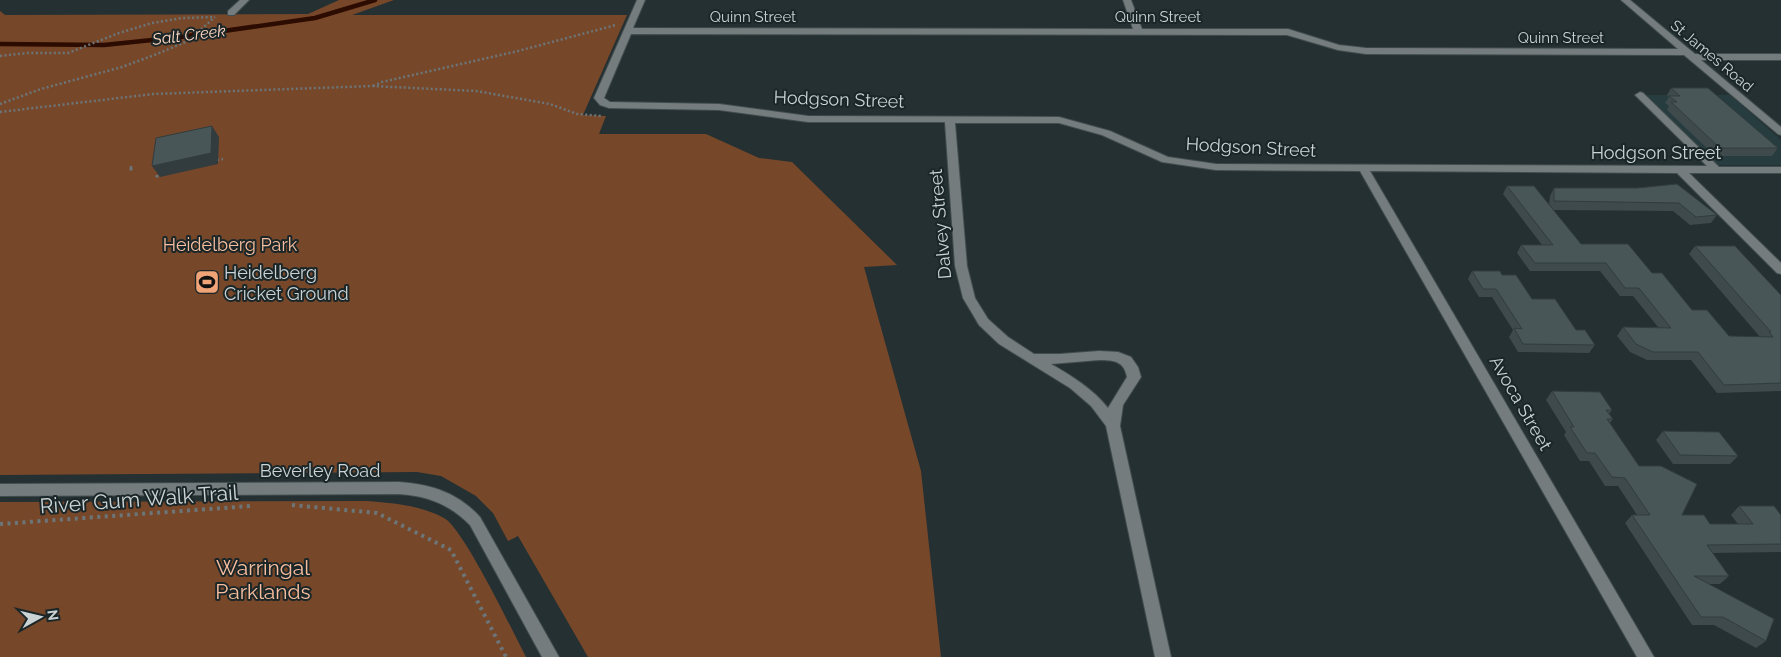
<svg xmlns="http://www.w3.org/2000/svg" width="1781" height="657" viewBox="0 0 1781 657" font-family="Raleway,sans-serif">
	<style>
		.built { fill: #263c3e }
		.green { fill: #77472a }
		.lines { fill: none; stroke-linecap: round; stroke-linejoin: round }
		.stream { stroke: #2c0c00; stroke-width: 4.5 }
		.minor-casing { stroke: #424d4f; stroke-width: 2 }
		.path-far2 { stroke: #6c7678; stroke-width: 2.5; stroke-dasharray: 2 2.5; stroke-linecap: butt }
		.path-far1 { stroke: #6c7678; stroke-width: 3; stroke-dasharray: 2.5 4; stroke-linecap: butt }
		.path { stroke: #6c7678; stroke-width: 4; stroke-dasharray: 3 4.5; stroke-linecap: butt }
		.minor { fill: #757c7d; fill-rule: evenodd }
		.wall { fill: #3e4a4c }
		.shaded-wall { fill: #323c3e }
		.building { fill: #485658; stroke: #323c3e }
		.labels { text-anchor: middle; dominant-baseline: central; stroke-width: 4; stroke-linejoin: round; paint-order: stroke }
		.far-street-label { font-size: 15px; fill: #cbd3d4; stroke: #1a2628 }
		.far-water-label { font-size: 16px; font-style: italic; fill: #fed7c1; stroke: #1a2628 }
		.street-label { font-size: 18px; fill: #cbd3d4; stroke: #1a2628 }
		.park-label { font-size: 18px; fill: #f8be9d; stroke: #1a2628 }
		.poi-label { font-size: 18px; fill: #cbd3d4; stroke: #1a2628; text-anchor: start }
		.near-street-label { font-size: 21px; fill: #cbd3d4; stroke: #1a2628 }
		.near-park-label { font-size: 21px; fill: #f8be9d; stroke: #1a2628 }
	</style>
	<rect width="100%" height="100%" fill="#243032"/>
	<!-- built -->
	<path class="built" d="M1635,95H1730L1781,140V165H1708Z"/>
	<!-- green -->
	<g class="green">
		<path d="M339,0H394L352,15H627L583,115L606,116L599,134H706L759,158L792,162L897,265L864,267L921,471L941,657H588L518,536L508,541L493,513L476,496L441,476L417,472L0,475V11L5,15L308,14Z"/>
		<path d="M366,501C393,503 420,505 444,518C464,529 513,632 526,657H0V502Z"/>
	</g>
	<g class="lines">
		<!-- stream -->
		<path class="stream" d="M0,44L104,45L181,37L315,18L375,0"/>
		<defs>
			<g id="minor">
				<path d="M240,0H249L234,15H228V11Z"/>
				<path d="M637,0H645L633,28L1133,29L1123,0H1131L1142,29H1288L1339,45L1366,48L1678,49L1621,0H1630L1695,54H1781V60H1701L1781,127V135L1778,134L1684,55L1366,54L1338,50L1287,35L631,34L604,98L610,102L719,104L808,116L1059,117L1110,131L1168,157L1216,164L1707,166L1635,95L1640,92L1643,93L1719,167H1781V173H1689L1781,263V274L1777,273L1677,173L1370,171L1654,657H1637L1360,171L1216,170L1162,162L1102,135L1059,123H955L967,266L975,298L988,319L1008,337L1034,354H1060L1099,351L1118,352L1131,357L1138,367L1141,377L1123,405L1120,426L1171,657H1155L1106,426L1091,406L1070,388L999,344L979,325L963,298L955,266L945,122H808L719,110L609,108L600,105L594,98ZM1099,360C1114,360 1124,361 1127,377L1108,408C1093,389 1072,376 1051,364Z"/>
				<path d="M399,482C431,484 458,493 480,517L559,657H542L470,525C449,504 428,496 399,494L0,496V484Z"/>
			</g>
		</defs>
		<!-- minor casing -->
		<use href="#minor" class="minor-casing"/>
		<!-- path-far2 -->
		<g class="path-far2">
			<path d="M0,56L28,53H68L119,33L152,23L182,18L215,17"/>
			<path d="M373,86L382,82L518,51L616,25"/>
			<path d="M0,104L41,89L122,67L157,54L188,41L215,17"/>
			<path d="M0,112L153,94L372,86L476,91L550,104L577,114L602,116"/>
			<path d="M217,160L223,159"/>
			<path d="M131,166V169"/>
		</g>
		<!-- path-far1 -->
		<g class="path-far1">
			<path d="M131,168V173"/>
			<path d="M157,175V179"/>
		</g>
		<!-- path -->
		<g class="path">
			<path d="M292,505L377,513L451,550L506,657"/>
			<path d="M0,524L251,506"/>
		</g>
		<!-- minor -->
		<use href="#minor" class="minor"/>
	</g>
	<!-- wall -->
	<g class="wall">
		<path d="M1671,88L1778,148L1772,156H1715L1667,110L1669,106L1665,103L1669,97L1667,95Z"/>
		<path d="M1507,186L1549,205L1550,196L1554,188H1637L1717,215L1711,223L1690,225L1673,211L1553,210L1581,244L1652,273L1692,310L1729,336L1760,337L1689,254L1695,246L1781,295V391L1717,393L1691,360H1647L1630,352L1617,336L1623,327H1658L1633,296H1620L1600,271H1530L1517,253L1521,245H1542L1503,194Z"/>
		<path d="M1472,271L1502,275L1532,299L1576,330L1595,345L1589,353L1518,352L1509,337L1513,330L1492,297H1479L1468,279Z"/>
		<path d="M1552,391L1612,410L1609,414L1613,419L1610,423L1639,466L1682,515L1710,524H1738L1731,515L1739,506L1781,515V552L1713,553L1729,576L1720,584H1709L1766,641L1756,648L1714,625H1692L1625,523L1632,515H1637L1618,486H1605L1589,461H1580L1564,435L1566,432L1546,400Z"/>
		<path d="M1663,431L1738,456L1730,464H1673L1656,440Z"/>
	</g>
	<!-- shaded-wall -->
	<path class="shaded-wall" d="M212,126L219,137L218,164L160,177L152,166Z"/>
	<!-- building -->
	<g class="building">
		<path d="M1671,88H1708L1778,148H1720L1671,102H1677L1669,96H1680Z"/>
		<path d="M212,126L211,153L152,166L156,138Z"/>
		<path d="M1677,184L1717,215L1696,217L1679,203L1554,201V188H1637Z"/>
		<path d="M1507,186H1534L1581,244H1628L1652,273H1662L1692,310H1707L1729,336L1773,337L1769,332H1771L1695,246H1735L1781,295V383L1724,385L1698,352H1653L1636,344L1623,327L1671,328L1639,288H1625L1606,263H1535L1521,245H1553Z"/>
		<path d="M1472,271H1500L1502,275H1516L1532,299H1555L1576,330H1585L1595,345L1523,344L1514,328L1522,329L1496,289H1483Z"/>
		<path d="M1552,391L1600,392L1612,410H1606L1613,419H1607L1639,466H1661L1697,484L1682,515H1704L1710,524H1753L1739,506H1774L1781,515V544L1707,545L1729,576H1694L1774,619L1766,641L1723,617H1701L1632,515H1650L1625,478L1612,477L1595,453H1587L1570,427H1574Z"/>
		<path d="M1663,431L1719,432L1738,456L1680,455Z"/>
	</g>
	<!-- icons -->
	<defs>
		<symbol id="stadium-square" viewBox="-11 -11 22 22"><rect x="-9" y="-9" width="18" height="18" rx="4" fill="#efa377" stroke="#1a2628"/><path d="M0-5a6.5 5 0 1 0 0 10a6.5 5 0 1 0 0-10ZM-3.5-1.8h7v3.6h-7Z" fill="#111"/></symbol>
	</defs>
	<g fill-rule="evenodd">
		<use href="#stadium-square" x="193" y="268" width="28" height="28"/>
	</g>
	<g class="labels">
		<!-- far-street labels -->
		<g class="far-street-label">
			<text x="753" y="17">Quinn Street</text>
			<text x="1158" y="17">Quinn Street</text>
			<text x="1561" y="38">Quinn Street</text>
			<text transform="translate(1712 56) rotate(40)">St James Road</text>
		</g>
		<!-- far-water labels -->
		<g class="far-water-label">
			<text transform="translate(189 35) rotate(-7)">Salt Creek</text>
		</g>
		<!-- street labels -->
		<g class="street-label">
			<text transform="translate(839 99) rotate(2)">Hodgson Street</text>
			<text transform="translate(1251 147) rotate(3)">Hodgson Street</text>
			<text x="1656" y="152">Hodgson Street</text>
			<text transform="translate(940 224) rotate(-95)">Dalvey Street</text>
			<text transform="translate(1521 403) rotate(60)">Avoca Street</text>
			<text x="320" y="470">Beverley Road</text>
		</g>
		<!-- park labels -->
		<g class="park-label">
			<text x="230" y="244">Heidelberg Park</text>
		</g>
		<!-- poi labels -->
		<g class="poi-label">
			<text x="224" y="272">Heidelberg<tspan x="224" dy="21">Cricket Ground</tspan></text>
		</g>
		<!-- near-street labels -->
		<g class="near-street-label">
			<text transform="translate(139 499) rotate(-4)">River Gum Walk Trail</text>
		</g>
		<!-- near-park labels -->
		<g class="near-park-label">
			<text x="263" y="567">Warringal<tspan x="263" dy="24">Parklands</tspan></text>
		</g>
	</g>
	<!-- north arrow -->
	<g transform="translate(40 617) rotate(82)" stroke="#1a2628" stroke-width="4" paint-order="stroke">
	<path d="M0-4L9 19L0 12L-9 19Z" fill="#cbd3d4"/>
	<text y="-8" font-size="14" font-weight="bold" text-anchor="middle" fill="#cbd3d4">N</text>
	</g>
</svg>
